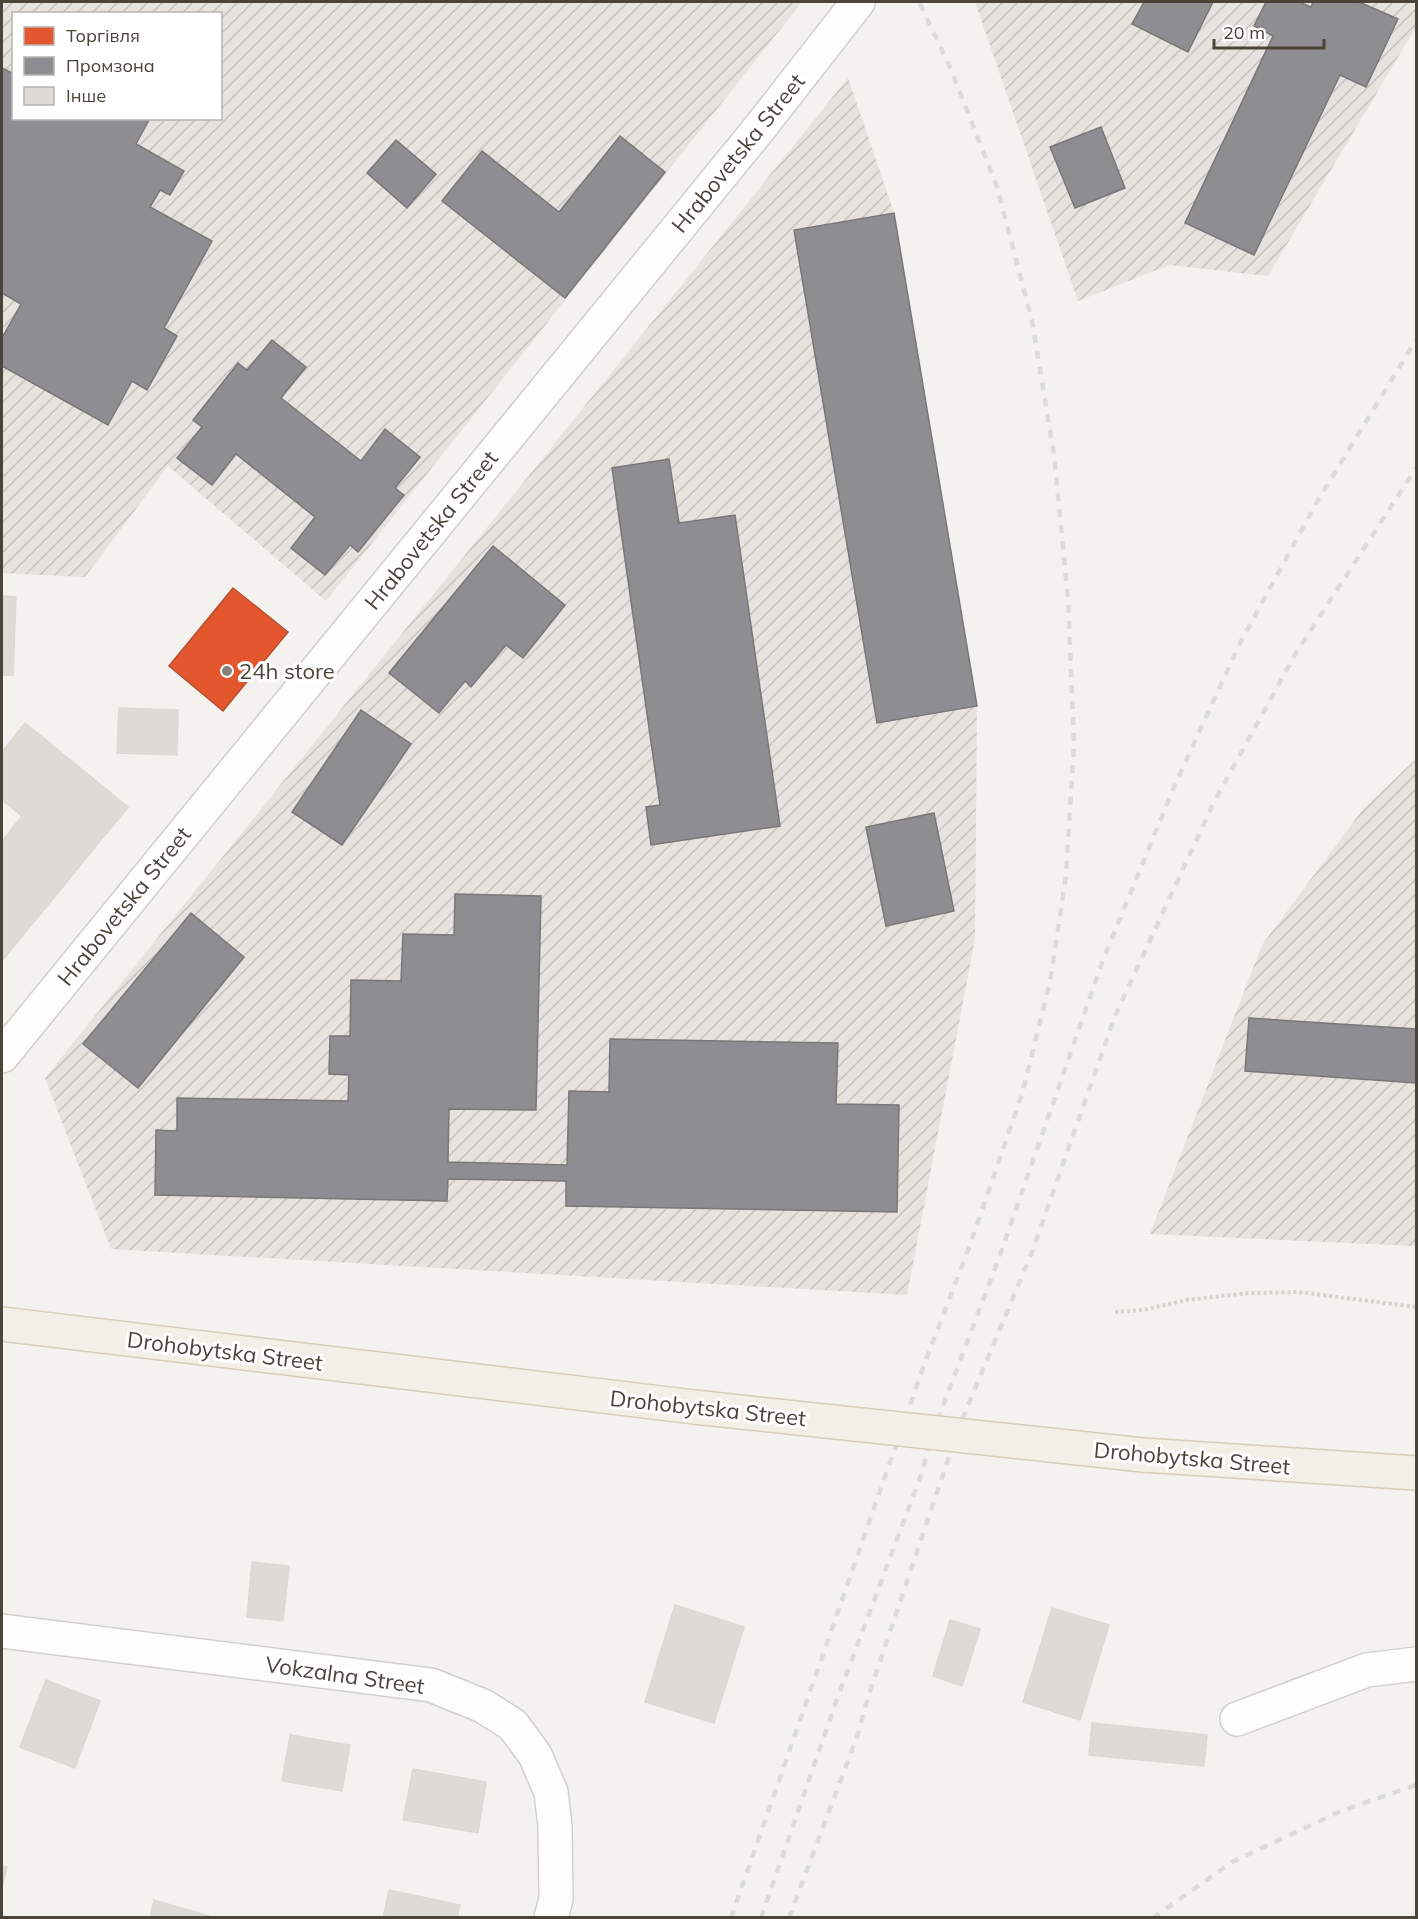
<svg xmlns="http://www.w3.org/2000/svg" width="1418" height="1919" viewBox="0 0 1418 1919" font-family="Mulish,sans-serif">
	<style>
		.industrial { fill: url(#industrial-furrows); fill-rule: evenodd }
		.shops { fill: #e4572e; stroke: #b65131; stroke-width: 1.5 }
		.industry { fill: #8d8d92; stroke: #797777; stroke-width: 1.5 }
		.building { fill: #dedbd6; stroke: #dcd9d4; stroke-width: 1.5 }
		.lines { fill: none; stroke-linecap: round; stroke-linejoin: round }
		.minor-casing { stroke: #d2d0cb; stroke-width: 36 }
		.major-casing { stroke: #d6cebb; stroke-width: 36 }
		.path { stroke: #d3d2cc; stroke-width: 4; stroke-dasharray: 3 3; stroke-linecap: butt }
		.minor { stroke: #fdfdfc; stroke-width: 33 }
		.major { stroke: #f2efe6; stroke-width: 33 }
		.rail { stroke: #dbdbda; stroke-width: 4.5; stroke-dasharray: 8 8; stroke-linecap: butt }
		.major-bridge-casing { stroke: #d6cebb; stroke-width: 36; stroke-linecap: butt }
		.major-bridge { stroke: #f2efe6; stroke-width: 33 }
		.poi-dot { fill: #868178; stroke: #fff; stroke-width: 2 }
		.labels { text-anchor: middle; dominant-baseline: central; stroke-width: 6; stroke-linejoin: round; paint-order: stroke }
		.street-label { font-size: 22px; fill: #4b4439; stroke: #fff }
		.poi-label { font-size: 22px; fill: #4b4439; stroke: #fff; text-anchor: start }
	</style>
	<defs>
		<pattern id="industrial-furrows" width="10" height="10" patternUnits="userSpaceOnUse" patternTransform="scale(1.5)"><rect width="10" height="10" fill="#e6e2de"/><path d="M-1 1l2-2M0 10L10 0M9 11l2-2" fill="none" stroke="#c7c3bf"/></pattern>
	</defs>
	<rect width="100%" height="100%" fill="#f4f2ee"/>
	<!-- industrial -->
	<g class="industrial">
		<path d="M2,2H802L326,601L168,466L85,577L2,573ZM14,14H220V118H14Z"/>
		<path d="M975,2H1416V27L1268,276L1169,265L1078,301Z"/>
		<path d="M848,78L894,213L977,706L975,939L907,1295L111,1249L45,1078Z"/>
		<path d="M1416,759V1246L1150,1234L1262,945L1363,809Z"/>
	</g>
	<!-- shops -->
	<path class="shops" d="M233,588L288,632L223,711L169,666Z"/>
	<!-- industry -->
	<g class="industry">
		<path d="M1144,2H1213L1188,52L1132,24Z"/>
		<path d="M1266,2H1299L1311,7L1313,2H1359L1398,19L1366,87L1340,75L1254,255L1185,223L1273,36L1254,26Z"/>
		<path d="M2,68L14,74V118H150L136,144L184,171L170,195L160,190L150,207L212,241L164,328L177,336L147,390L132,381L108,425L2,366V338L21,304L2,293Z"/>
		<path d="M1101,127L1125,188L1075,208L1050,147Z"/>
		<path d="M620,136L665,172L565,298L442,201L482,151L559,212Z"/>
		<path d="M396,140L436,174L407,208L367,173Z"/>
		<path d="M894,213L977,706L877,723L794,230Z"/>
		<path d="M272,340L306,367L281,398L361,461L385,429L420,457L395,488L404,495L358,552L350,545L325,575L291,548L315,517L236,454L212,485L177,458L202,427L193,420L238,363L247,370Z"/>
		<path d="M669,459L679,523L735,515L780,826L651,845L646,807L660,805L612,468Z"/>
		<path d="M493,546L565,605L523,658L506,645L471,687L465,681L439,713L389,673Z"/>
		<path d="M361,710L411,744L342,845L292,812Z"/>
		<path d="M934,813L954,911L886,926L866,827Z"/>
		<path d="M455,894L541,896L536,1110L449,1109L448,1162L567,1165L569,1091L609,1092L610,1039L838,1043L836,1104L899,1105L897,1212L566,1206V1181L448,1179L447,1201L155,1195L156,1130L177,1131V1098L348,1101L349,1075L329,1074L330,1036H350L351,980L401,981L403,934L454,935Z"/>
		<path d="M191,913L244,957L138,1088L83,1044Z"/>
		<path d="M1249,1018L1416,1029V1083L1245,1071Z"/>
	</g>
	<!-- building -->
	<g class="building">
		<path d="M2,596L16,597L13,675H2Z"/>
		<path d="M119,708L178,710L177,755L117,753Z"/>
		<path d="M25,723L128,807L2,961V841L22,816L2,800V752Z"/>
		<path d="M252,1562L289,1566L283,1621L247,1617Z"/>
		<path d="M675,1605L744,1627L714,1723L645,1702Z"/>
		<path d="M1052,1608L1109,1625L1080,1720L1023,1702Z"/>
		<path d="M950,1620L980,1629L962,1686L933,1676Z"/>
		<path d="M46,1680L100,1701L75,1768L20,1747Z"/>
		<path d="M1092,1723L1207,1735L1204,1766L1089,1755Z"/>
		<path d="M290,1735L350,1745L342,1791L282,1781Z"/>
		<path d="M413,1769L486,1782L478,1833L403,1820Z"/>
		<path d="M2,1866L7,1867L2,1886Z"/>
		<path d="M389,1890L460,1905L457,1918H383Z"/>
		<path d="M154,1900L216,1918H150Z"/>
	</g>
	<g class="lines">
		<defs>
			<g id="minor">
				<path d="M2,1056L758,130L858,2"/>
				<path d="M2,1631L431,1685L483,1706L513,1725L535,1755L551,1792L555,1826L556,1899L551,1918"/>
				<path d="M1237,1719L1367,1670L1416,1664"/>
			</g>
			<g id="major">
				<path d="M2,1324L694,1407"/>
				<path d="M1143,1455L1416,1473"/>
			</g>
		</defs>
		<!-- minor casing -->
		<use href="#minor" class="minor-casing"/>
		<!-- major casing -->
		<use href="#major" class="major-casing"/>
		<!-- path -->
		<path class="path" d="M1115,1312L1143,1310L1187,1300L1249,1293L1299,1292L1416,1307"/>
		<!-- minor -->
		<use href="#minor" class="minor"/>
		<!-- major -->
		<use href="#major" class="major"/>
		<!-- rail -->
		<g class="rail">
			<path d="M731,1918L924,1365L970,1245L1022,1094L1050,982L1066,876L1074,743L1068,599L1054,455L1032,321L997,187L950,67L919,2"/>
			<path d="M761,1918L836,1702L920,1478L937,1422L1000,1255L1103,960L1174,787L1240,643L1318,500L1416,340"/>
			<path d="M789,1918L858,1734L868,1697L959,1427L1032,1252L1115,1016L1214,802L1296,653L1416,468"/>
			<path d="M1153,1918L1232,1862L1341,1811L1416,1785"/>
		</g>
		<defs>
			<path id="major-bridge" d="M694,1407L1143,1455"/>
		</defs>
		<!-- major-bridge casing -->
		<use href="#major-bridge" class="major-bridge-casing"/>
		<!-- major-bridge -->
		<use href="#major-bridge" class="major-bridge"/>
	</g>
	<!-- markers -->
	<circle class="poi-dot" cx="227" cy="671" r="6"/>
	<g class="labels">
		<!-- street labels -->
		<g class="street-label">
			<text transform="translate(738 153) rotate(-51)">Hrabovetska Street</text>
			<text transform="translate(431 530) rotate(-51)">Hrabovetska Street</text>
			<text transform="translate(124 906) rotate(-51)">Hrabovetska Street</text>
			<text transform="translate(225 1351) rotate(7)">Drohobytska Street</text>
			<text transform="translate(708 1408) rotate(6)">Drohobytska Street</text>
			<text transform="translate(1192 1458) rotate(5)">Drohobytska Street</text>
			<text transform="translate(345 1675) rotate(8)">Vokzalna Street</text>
		</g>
		<!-- poi labels -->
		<g class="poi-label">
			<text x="239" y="671">24h store</text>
		</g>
	</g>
	<!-- border -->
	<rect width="1418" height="1919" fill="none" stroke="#4b4439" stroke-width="6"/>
	<!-- legend -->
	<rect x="12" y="12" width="210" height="108" fill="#ffffff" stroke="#b7b4b0" stroke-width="1.5"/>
	<rect x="24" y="27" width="30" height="18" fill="#e4572e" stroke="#b7b4b0" stroke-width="1.5"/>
	<text x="66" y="42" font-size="18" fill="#4b4439">Торгівля</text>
	<rect x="24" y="57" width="30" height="18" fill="#8d8d92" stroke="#b7b4b0" stroke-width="1.5"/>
	<text x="66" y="72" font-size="18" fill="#4b4439">Промзона</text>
	<rect x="24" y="87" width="30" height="18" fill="#dedbd6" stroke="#b7b4b0" stroke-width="1.5"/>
	<text x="66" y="102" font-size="18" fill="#4b4439">Інше</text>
	<!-- scale -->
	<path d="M1214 39v9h110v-9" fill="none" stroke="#4b4439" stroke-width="3"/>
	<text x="1223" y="39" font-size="18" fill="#4b4439" stroke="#ffffff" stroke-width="4.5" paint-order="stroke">20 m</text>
</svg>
